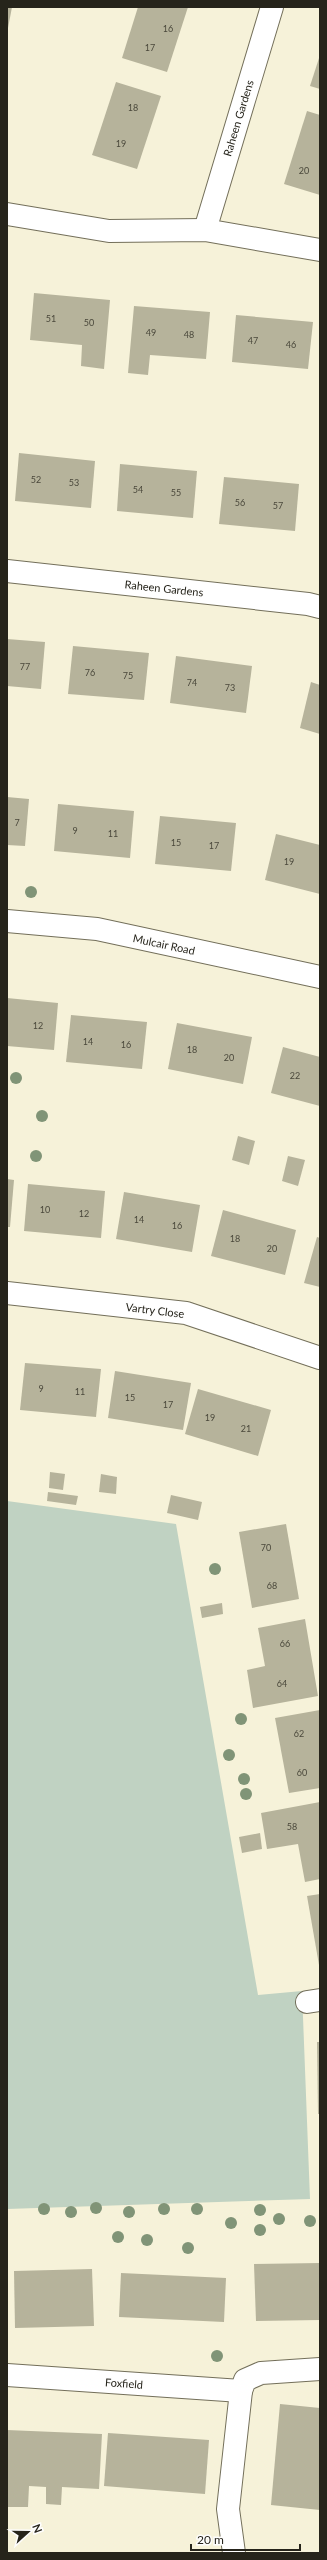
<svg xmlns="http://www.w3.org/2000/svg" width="327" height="2560" viewBox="0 0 327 2560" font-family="Lato,sans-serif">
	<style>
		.green { fill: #c0d2c2 }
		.building { fill: #b6b39b }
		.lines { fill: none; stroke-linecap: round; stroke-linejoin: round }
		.minor-casing { stroke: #736f5a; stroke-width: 24 }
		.minor { stroke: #fff; stroke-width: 22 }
		.tree { fill: #809477 }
		.labels { text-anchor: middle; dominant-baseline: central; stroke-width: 3; stroke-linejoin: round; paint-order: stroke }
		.number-label { font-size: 9px; fill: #4a483b }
		.street-label { font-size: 11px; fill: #26241b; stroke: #fefefe }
	</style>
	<rect width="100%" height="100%" fill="#f6f2d9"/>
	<!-- green -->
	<path class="green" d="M7,1501L176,1524L258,1995L302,1991L310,2199L7,2209Z"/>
	<!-- building -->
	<g class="building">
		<path d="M7,7H12L8,28H7Z"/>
		<path d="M138,7H188L167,72L122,58Z"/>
		<path d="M320,55V89L310,86Z"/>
		<path d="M116,82L161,96L137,169L92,155Z"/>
		<path d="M307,111L320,115V195L284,184Z"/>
		<path d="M34,293L110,300L104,369L81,366L82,345L30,340Z"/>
		<path d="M134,306L210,312L206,359L150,355L148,375L128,373Z"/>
		<path d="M236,315L313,322L308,369L232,362Z"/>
		<path d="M19,453L95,461L91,508L15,501Z"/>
		<path d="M120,464L197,471L193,518L117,511Z"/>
		<path d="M224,477L299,484L295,531L219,524Z"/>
		<path d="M7,639L45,642L41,689L7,686Z"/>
		<path d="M73,646L149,653L144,700L68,694Z"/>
		<path d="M176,656L252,666L246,713L170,703Z"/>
		<path d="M311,682L320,685V734L300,728Z"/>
		<path d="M7,797L29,799L25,846L7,845Z"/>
		<path d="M58,804L134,811L130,858L54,851Z"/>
		<path d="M160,816L236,823L231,871L155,864Z"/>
		<path d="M276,834L320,845V894L265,880Z"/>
		<path d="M7,998L58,1003L54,1050L7,1046Z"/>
		<path d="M71,1015L147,1022L142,1069L66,1062Z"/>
		<path d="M177,1023L252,1037L243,1084L168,1069Z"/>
		<path d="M283,1047L320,1057V1106L271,1093Z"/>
		<path d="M238,1136L255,1141L249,1165L232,1160Z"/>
		<path d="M288,1156L305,1160L298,1186L282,1181Z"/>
		<path d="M7,1179L14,1180L10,1227H7Z"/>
		<path d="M28,1184L105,1191L101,1238L24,1231Z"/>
		<path d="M124,1192L200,1205L192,1252L116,1239Z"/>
		<path d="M223,1210L296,1230L285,1275L211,1256Z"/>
		<path d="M317,1237L320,1238V1287L304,1283Z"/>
		<path d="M25,1363L101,1369L96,1417L20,1410Z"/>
		<path d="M115,1371L191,1383L183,1430L108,1418Z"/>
		<path d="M198,1389L271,1410L258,1456L185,1434Z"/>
		<path d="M50,1472L65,1474L63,1490L49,1488Z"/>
		<path d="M101,1474L117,1477L116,1494L99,1492Z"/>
		<path d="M48,1492L78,1496L76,1505L47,1501Z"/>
		<path d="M171,1495L202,1502L198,1520L167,1513Z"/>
		<path d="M286,1524L299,1599L252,1608L239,1532Z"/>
		<path d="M222,1603L223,1614L202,1618L200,1607Z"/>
		<path d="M305,1619L318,1696L253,1708L247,1670L265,1666L258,1628Z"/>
		<path d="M320,1710V1788L289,1793L275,1718Z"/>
		<path d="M320,1802V1879L305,1882L298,1844L267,1849L261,1813Z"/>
		<path d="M260,1833L262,1849L242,1853L239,1837Z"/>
		<path d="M320,1894V1965H319L307,1896Z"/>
		<path d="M317,2042H320V2114H318Z"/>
		<path d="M320,2263V2320L256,2321L254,2264Z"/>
		<path d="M92,2269L94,2326L15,2328L14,2271Z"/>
		<path d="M121,2273L226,2278L224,2322L119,2317Z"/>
		<path d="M280,2404L320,2408V2510L271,2505Z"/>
		<path d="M7,2430L102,2434L99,2489L62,2487L61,2505L46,2504V2487L29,2486L28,2507H7Z"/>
		<path d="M108,2433L209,2440L205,2494L104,2486Z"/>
	</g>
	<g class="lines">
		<defs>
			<g id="minor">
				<path d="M7,214L109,231L205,230L320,250"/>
				<path d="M205,230L272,7"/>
				<path d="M7,571L308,604L320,607"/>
				<path d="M7,921L97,929L320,977"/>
				<path d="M7,1293L186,1313L320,1358"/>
				<path d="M307,2002L320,2000"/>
				<path d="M7,2375L241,2391L245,2380L261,2373L320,2369"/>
				<path d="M234,2553L228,2509L241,2391"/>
			</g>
		</defs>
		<!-- minor casing -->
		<use href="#minor" class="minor-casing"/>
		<!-- minor -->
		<use href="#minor" class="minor"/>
	</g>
	<!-- trees -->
	<g class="tree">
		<circle cx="31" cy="892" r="6"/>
		<circle cx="16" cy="1078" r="6"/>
		<circle cx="42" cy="1116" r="6"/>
		<circle cx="36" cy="1156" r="6"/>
		<circle cx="215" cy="1569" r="6"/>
		<circle cx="241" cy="1719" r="6"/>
		<circle cx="229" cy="1755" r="6"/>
		<circle cx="244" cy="1779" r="6"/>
		<circle cx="246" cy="1794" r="6"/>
		<circle cx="96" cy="2208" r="6"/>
		<circle cx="44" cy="2209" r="6"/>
		<circle cx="164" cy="2209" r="6"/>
		<circle cx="197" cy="2209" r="6"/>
		<circle cx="260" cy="2210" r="6"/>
		<circle cx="71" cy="2212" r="6"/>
		<circle cx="129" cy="2212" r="6"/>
		<circle cx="279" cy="2219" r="6"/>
		<circle cx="310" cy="2221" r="6"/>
		<circle cx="231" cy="2223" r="6"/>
		<circle cx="260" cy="2230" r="6"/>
		<circle cx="118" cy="2237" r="6"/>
		<circle cx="147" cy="2240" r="6"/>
		<circle cx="188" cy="2248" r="6"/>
		<circle cx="217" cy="2356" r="6"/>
	</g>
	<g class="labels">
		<!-- number labels -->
		<g class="number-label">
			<text x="168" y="28">16</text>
			<text x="150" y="47">17</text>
			<text x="133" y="107">18</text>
			<text x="121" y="143">19</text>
			<text x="304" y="170">20</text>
			<text x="51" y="318">51</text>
			<text x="89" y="322">50</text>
			<text x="151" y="332">49</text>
			<text x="189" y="334">48</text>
			<text x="253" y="340">47</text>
			<text x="291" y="344">46</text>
			<text x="36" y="479">52</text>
			<text x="74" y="482">53</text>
			<text x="138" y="489">54</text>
			<text x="176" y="492">55</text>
			<text x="240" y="502">56</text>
			<text x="278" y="505">57</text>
			<text x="25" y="666">77</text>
			<text x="90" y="672">76</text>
			<text x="128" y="675">75</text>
			<text x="192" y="682">74</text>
			<text x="230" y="687">73</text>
			<text x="17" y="822">7</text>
			<text x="75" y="830">9</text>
			<text x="113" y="833">11</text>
			<text x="176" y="842">15</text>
			<text x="214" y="845">17</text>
			<text x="289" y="861">19</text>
			<text x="38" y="1025">12</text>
			<text x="88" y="1041">14</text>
			<text x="126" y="1044">16</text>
			<text x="192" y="1049">18</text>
			<text x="229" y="1057">20</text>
			<text x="295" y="1075">22</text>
			<text x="45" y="1209">10</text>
			<text x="84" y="1213">12</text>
			<text x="139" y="1219">14</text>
			<text x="177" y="1225">16</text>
			<text x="235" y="1238">18</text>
			<text x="272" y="1248">20</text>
			<text x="41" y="1388">9</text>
			<text x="80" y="1391">11</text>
			<text x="130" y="1397">15</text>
			<text x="168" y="1404">17</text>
			<text x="210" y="1417">19</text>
			<text x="246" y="1428">21</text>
			<text x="266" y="1547">70</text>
			<text x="272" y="1585">68</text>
			<text x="285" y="1643">66</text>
			<text x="282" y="1683">64</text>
			<text x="299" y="1733">62</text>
			<text x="302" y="1772">60</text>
			<text x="292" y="1826">58</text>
		</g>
		<!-- street labels -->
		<g class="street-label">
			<text transform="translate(238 118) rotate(-73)">Raheen Gardens</text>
			<text transform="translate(164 588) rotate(6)">Raheen Gardens</text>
			<text transform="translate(164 944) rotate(12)">Mulcair Road</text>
			<text transform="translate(155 1310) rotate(7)">Vartry Close</text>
			<text transform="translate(124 2383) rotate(4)">Foxfield</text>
		</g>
	</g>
	<!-- border -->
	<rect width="327" height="2560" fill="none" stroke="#26241b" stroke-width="16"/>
	<!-- north arrow -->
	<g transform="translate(28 2532) rotate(69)" stroke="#fefefe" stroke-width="3" paint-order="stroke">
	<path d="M0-3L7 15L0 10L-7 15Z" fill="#26241b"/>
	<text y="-6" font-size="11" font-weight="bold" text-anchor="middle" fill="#26241b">N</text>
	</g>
	<!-- scale -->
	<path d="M191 2544v6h109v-6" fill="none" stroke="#26241b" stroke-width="2"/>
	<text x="197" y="2544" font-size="12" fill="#26241b" stroke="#fefefe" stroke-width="3" paint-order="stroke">20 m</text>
</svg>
